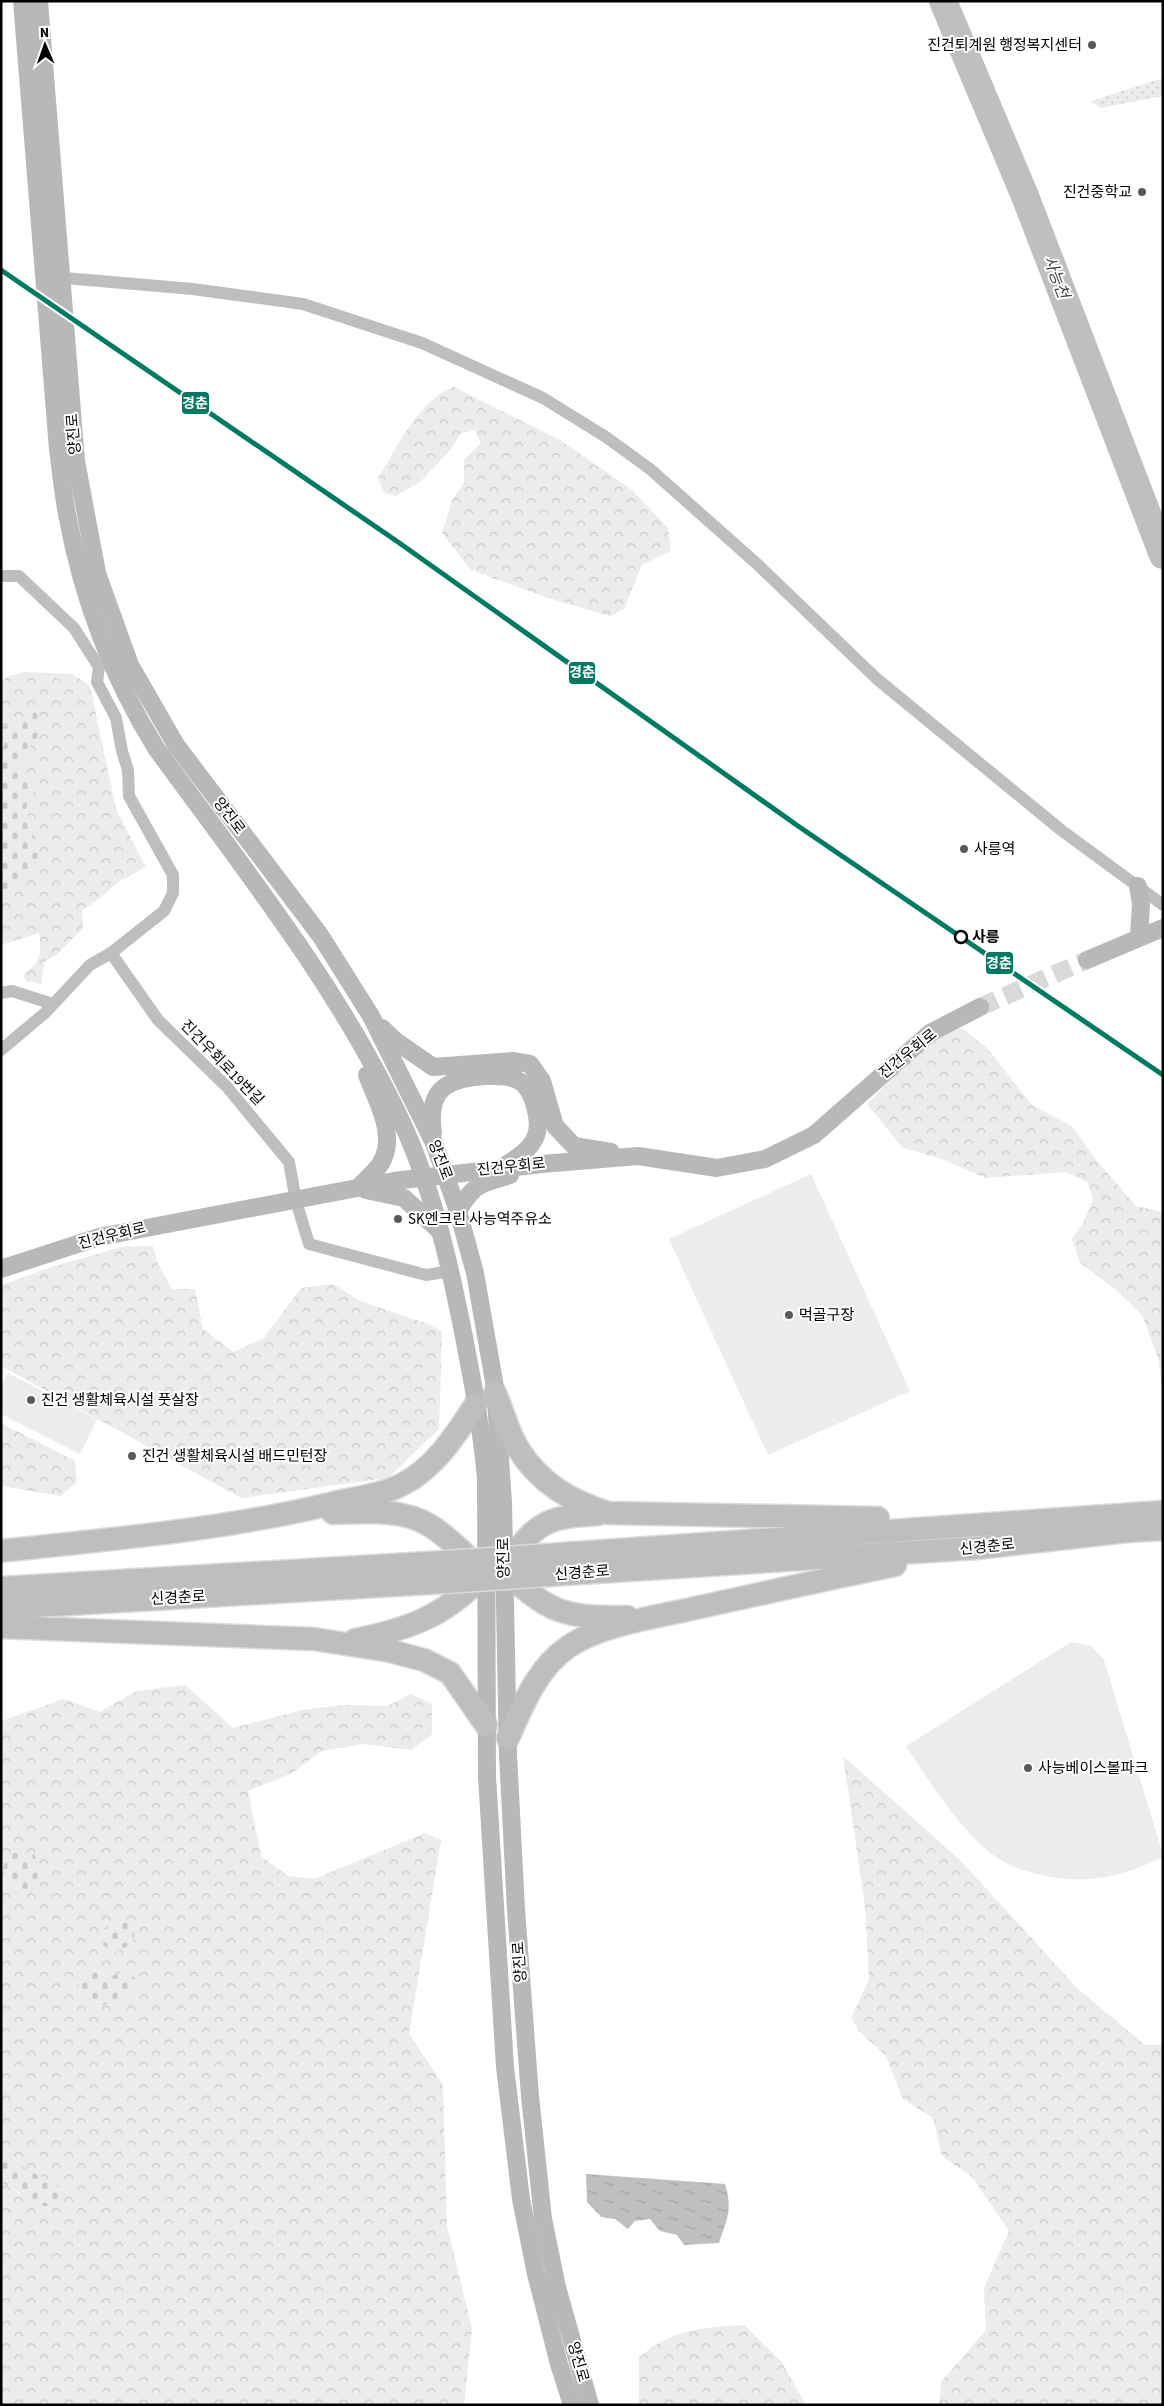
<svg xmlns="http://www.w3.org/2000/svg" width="1164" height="2406" viewBox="0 0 1164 2406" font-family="'Source Sans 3','Noto Sans KR',sans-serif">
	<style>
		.grass { fill: url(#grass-dots) }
		.forest { fill: url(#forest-crowns); fill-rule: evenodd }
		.cemetery { fill: url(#cemetery-stones) }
		.garden { fill: #ececec }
		.water { fill: url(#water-ripples) }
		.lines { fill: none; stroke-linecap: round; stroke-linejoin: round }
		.river { stroke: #bfbfbf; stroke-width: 28 }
		.secondary-tunnel { stroke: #d9d9d9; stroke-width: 18; stroke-dasharray: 18 9; stroke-linecap: butt }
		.highway-casing { stroke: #dbdbdb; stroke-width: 25 }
		.street { stroke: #bebebe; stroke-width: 12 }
		.secondary { stroke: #b8b8b8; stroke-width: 18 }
		.highway { stroke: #bebebe; stroke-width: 22 }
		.highway-bridge-casing { stroke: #dbdbdb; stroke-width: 25; stroke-linecap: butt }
		.highway-bridge { stroke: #bebebe; stroke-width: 22 }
		.rail-1-casing { stroke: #fff; stroke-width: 9 }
		.rail-1 { stroke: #007a62; stroke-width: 5 }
		.poi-dot { fill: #595959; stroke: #fff; stroke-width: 2 }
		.stop-dot { fill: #fff; stroke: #000; stroke-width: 2.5 }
		.labels { text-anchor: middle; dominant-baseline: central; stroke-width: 4; stroke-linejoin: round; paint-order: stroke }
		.poi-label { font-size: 15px; fill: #000; stroke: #fff; text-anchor: start }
		.street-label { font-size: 15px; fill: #000; stroke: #fff }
		.stop-label { font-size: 15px; font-weight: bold; fill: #000; stroke: #fff; text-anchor: start }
		.water-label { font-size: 16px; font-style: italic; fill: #444; stroke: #fff }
		.line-badge { stroke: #fff; stroke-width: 2 }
		.badge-label { font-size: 14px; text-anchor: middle; font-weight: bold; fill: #fff }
	</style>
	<defs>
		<pattern id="grass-dots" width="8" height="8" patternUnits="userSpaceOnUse" patternTransform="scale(1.25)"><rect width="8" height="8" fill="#ececec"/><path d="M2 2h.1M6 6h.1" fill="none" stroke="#c9c9c9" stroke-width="1.8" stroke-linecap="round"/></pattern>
		<pattern id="forest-crowns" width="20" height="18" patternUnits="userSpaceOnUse" patternTransform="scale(1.25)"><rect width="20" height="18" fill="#ececec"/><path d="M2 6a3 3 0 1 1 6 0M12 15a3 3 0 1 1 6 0" fill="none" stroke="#c9c9c9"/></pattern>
		<pattern id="cemetery-stones" width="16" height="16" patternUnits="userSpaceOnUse" patternTransform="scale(1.25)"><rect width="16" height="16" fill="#ececec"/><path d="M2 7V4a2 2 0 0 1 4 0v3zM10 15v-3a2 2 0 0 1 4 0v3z" fill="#c9c9c9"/></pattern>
		<pattern id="water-ripples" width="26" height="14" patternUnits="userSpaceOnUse" patternTransform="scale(1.25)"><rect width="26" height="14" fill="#bfbfbf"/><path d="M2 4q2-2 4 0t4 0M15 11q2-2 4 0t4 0" fill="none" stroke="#a2a2a2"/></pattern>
	</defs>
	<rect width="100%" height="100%" fill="#fff"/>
	<!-- grass -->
	<path class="grass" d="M1163,78V96L1100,108L1091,101Z"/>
	<!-- forest -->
	<g class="forest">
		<path d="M454,387L560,440L632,490L668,528L671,551L642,565L624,609L610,616L548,598L471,570L442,533L453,498L464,483V460L481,443L475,430L460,434L451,449L420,482L396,496L384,493L378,478C398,447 418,400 454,387Z"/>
		<path d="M24,672L73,674L90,686L116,809L146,867L118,882L99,899L82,910L83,928L55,956L45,961L41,984L26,981L23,975C41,961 42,955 39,933L1,945V684L6,677Z"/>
		<path d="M962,1028L988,1049L1032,1105L1072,1126L1097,1161L1136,1206L1163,1212V1395L1158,1358L1142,1315L1114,1288L1080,1263L1072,1239L1083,1223L1093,1200L1088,1182L1066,1172L986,1178L942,1159L903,1148L867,1104L932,1039Z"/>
		<path d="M153,1246L158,1264L172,1289H195L203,1329L233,1352L264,1338L301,1288L333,1284L360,1301L425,1323L442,1331L439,1429L388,1478L241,1498L1,1366V1285L52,1267L121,1247Z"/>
		<path d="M1,1423L75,1461L77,1482L61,1496L1,1486Z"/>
		<path d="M185,1685L233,1728L302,1710L343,1705L387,1706L411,1694L432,1704V1734L411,1750L364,1744L322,1751L292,1773L248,1791L261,1856L288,1876L314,1879L425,1833L441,1840L409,2034L443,2084L447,2226L472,2329L464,2405H1V2182L20,2194L8,2158H1V1721L64,1699L100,1712L136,1691ZM91,1968L109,1977L129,2001L103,2005L79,1991Z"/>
		<path d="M843,1756L960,1860L1078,1989L1145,2045H1163V2405H939L941,2382L986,2330L984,2288L1009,2231L972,2177L942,2156L933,2118L903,2099L886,2056L859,2031L851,2018L869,1980L865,1907Z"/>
		<path d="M744,2325L781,2361L806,2405H639V2358C670,2329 704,2327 744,2325Z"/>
	</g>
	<!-- cemetery -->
	<g class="cemetery">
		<path d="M33,709C51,732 34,737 24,757C22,762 21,767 19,772L35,788L26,808L39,854L28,879L2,891L1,761L5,741L1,735V729L13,720L29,717Z"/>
		<path d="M10,1853L34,1854L44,1876L32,1892L12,1893L3,1868Z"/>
		<path d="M118,1918L136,1928L132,1944L115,1952L104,1946L100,1932Z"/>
		<path d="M91,1968L109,1977L127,1970L140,1983L129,2001L103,2005L79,1991L77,1976Z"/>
		<path d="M1,2158H7L62,2189L63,2206H42L1,2182Z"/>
	</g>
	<!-- garden -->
	<g class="garden">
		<path d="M811,1174L910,1391L768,1455L669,1239Z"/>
		<path d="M8,1373L97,1419L80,1454L1,1414V1386Z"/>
		<path d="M1071,1642L1091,1646L1104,1660L1163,1855V1857C1128,1874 1096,1883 1057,1878C1039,1875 1022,1871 1006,1863C967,1843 930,1782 906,1746Z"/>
	</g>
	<!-- water -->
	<path class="water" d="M586,2174L725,2184C733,2210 727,2219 719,2243L684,2245L677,2235L660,2231L650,2219L635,2221L628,2229L615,2219L601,2217L587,2202Z"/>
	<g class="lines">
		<!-- river -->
		<path class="river" d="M943,1L1025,196L1163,555"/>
		<!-- secondary-tunnel -->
		<path class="secondary-tunnel" d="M980,1007L1087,960"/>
		<defs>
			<g id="highway">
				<path d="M495,1393C503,1411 508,1433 519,1450C540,1483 570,1501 608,1513L878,1518"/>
				<path d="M333,1513C364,1512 401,1508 429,1525C449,1537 465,1555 482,1570"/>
				<path d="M1,1551C111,1539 222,1530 330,1504C352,1498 384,1495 403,1484C436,1467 456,1434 476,1404"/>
				<path d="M548,1555L1163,1512"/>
				<path d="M504,1571C534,1524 542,1517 599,1514"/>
				<path d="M549,1575L977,1548L1128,1531L1163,1529"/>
				<path d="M1,1588L445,1562"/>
				<path d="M1,1608L446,1582"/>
				<path d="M1,1627L314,1639L390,1651L424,1660L450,1673L486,1725"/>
				<path d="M355,1640C410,1629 447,1615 485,1573L504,1571C521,1586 542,1606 565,1612C585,1618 607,1617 627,1617"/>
				<path d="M508,1738C523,1705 537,1668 568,1647C598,1626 654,1617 691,1609C759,1594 827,1579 895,1565"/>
			</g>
		</defs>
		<!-- highway casing -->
		<use href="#highway" class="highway-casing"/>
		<!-- street -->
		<g class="street">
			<path d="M53,277L193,289L303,304L422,343L543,398L606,437L650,469L756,563L877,679L1061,830L1163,905"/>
			<path d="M1,576H19L74,628L99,667L97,682L116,718L122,751L128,770L129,796L173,875V893L164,911L111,953L90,965L45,1013L1,1050"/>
			<path d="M111,953L158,1020L227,1087L289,1162L296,1201L309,1244L426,1275L451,1271"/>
			<path d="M1,993L12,991L53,1004"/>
		</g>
		<!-- secondary -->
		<g class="secondary">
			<path d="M22,1L58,449C61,471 63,493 67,514C82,596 112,677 156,748C240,864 334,981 396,1110C431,1181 449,1260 464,1337C473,1384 482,1431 486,1479L487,1777L505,2067L521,2199L536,2274L559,2364L572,2405"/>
			<path d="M39,1L76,461L97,573L130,665L176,745L320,935L371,1016L434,1143L458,1211L475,1273L495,1387L503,1502L508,1755L516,1909L530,2096L543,2219L557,2287L590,2405"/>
			<path d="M1138,886L1141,904L1139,937"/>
			<path d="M1087,960L1163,928"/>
			<path d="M382,1028L397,1042L433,1067L512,1061L530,1064L542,1081L555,1126L574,1146L611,1152"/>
			<path d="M433,1133C427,1091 444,1079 484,1076C496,1076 511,1075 521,1082C534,1091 542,1124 535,1138C529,1151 515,1159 504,1166"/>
			<path d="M358,1188C364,1181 373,1174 379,1166C399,1138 377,1102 367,1075"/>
			<path d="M366,1190L404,1198L439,1230"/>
			<path d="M458,1211C475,1182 480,1185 510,1175"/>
			<path d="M1,1269L99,1237L394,1181L542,1164L638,1156L717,1168L765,1159L814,1135L930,1033L980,1007"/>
		</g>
		<!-- highway -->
		<use href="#highway" class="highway"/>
		<defs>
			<g id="highway-bridge">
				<path d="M445,1562L548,1555"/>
				<path d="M446,1582L549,1575"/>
			</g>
		</defs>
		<!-- highway-bridge casing -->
		<use href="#highway-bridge" class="highway-bridge-casing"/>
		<!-- highway-bridge -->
		<use href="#highway-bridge" class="highway-bridge"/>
		<defs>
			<path id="rail-1" d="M1,270L398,542L798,826L1163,1075"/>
		</defs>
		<!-- rail-1 casing -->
		<use href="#rail-1" class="rail-1-casing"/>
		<!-- rail-1 -->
		<use href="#rail-1" class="rail-1"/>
	</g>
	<!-- markers -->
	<g class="poi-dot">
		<circle cx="1092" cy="45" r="5"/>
		<circle cx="1142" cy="192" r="5"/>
		<circle cx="964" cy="849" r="5"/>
		<circle cx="398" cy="1219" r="5"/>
		<circle cx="789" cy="1315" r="5"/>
		<circle cx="31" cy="1400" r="5"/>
		<circle cx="132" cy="1456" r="5"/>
		<circle cx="1028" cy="1768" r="5"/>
	</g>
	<circle class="stop-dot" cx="961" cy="937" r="6"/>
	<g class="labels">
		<!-- poi labels -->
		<g class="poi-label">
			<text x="1082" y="45" text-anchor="end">진건퇴계원 행정복지센터</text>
			<text x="1132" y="192" text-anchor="end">진건중학교</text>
			<text x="974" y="849">사릉역</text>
			<text x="408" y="1219">SK엔크린 사능역주유소</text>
			<text x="799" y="1315">먹골구장</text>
			<text x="41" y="1400">진건 생활체육시설 풋살장</text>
			<text x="142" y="1456">진건 생활체육시설 배드민턴장</text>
			<text x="1038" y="1768">사능베이스볼파크</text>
		</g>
		<!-- street labels -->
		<g class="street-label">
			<text transform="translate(74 434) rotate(-95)">양진로</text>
			<text transform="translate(229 816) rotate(53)">양진로</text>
			<text transform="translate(908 1054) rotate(-39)">진건우회로</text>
			<text transform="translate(222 1063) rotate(46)">진건우회로19번길</text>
			<text transform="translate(440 1160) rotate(69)">양진로</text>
			<text transform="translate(511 1167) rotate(-6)">진건우회로</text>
			<text transform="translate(112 1236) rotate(-14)">진건우회로</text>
			<text transform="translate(987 1547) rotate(-6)">신경춘로</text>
			<text transform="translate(504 1558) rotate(-91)">양진로</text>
			<text transform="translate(582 1573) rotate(-4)">신경춘로</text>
			<text transform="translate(178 1598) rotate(-3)">신경춘로</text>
			<text transform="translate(520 1962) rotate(-94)">양진로</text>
			<text transform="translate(578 2362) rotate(74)">양진로</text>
		</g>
		<!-- stop labels -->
		<g class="stop-label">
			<text x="972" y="937">사릉</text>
		</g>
		<!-- water labels -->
		<g class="water-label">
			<text transform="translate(1056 277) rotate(69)">사능천</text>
		</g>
	</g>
	<g class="line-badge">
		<rect x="181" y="391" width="29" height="24" rx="5" fill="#007a62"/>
		<rect x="568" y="661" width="28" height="24" rx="5" fill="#007a62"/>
		<rect x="985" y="951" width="29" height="24" rx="5" fill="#007a62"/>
	</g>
	<g class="badge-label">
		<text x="195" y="408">경춘</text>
		<text x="582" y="677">경춘</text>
		<text x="999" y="968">경춘</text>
	</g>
	<!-- border -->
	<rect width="1164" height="2406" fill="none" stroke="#000000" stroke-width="5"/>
	<!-- north arrow -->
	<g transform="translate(45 45) rotate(358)" stroke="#ffffff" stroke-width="4" paint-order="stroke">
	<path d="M0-4L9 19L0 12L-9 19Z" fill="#000000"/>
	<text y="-8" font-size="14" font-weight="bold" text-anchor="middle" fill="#000000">N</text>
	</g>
</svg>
